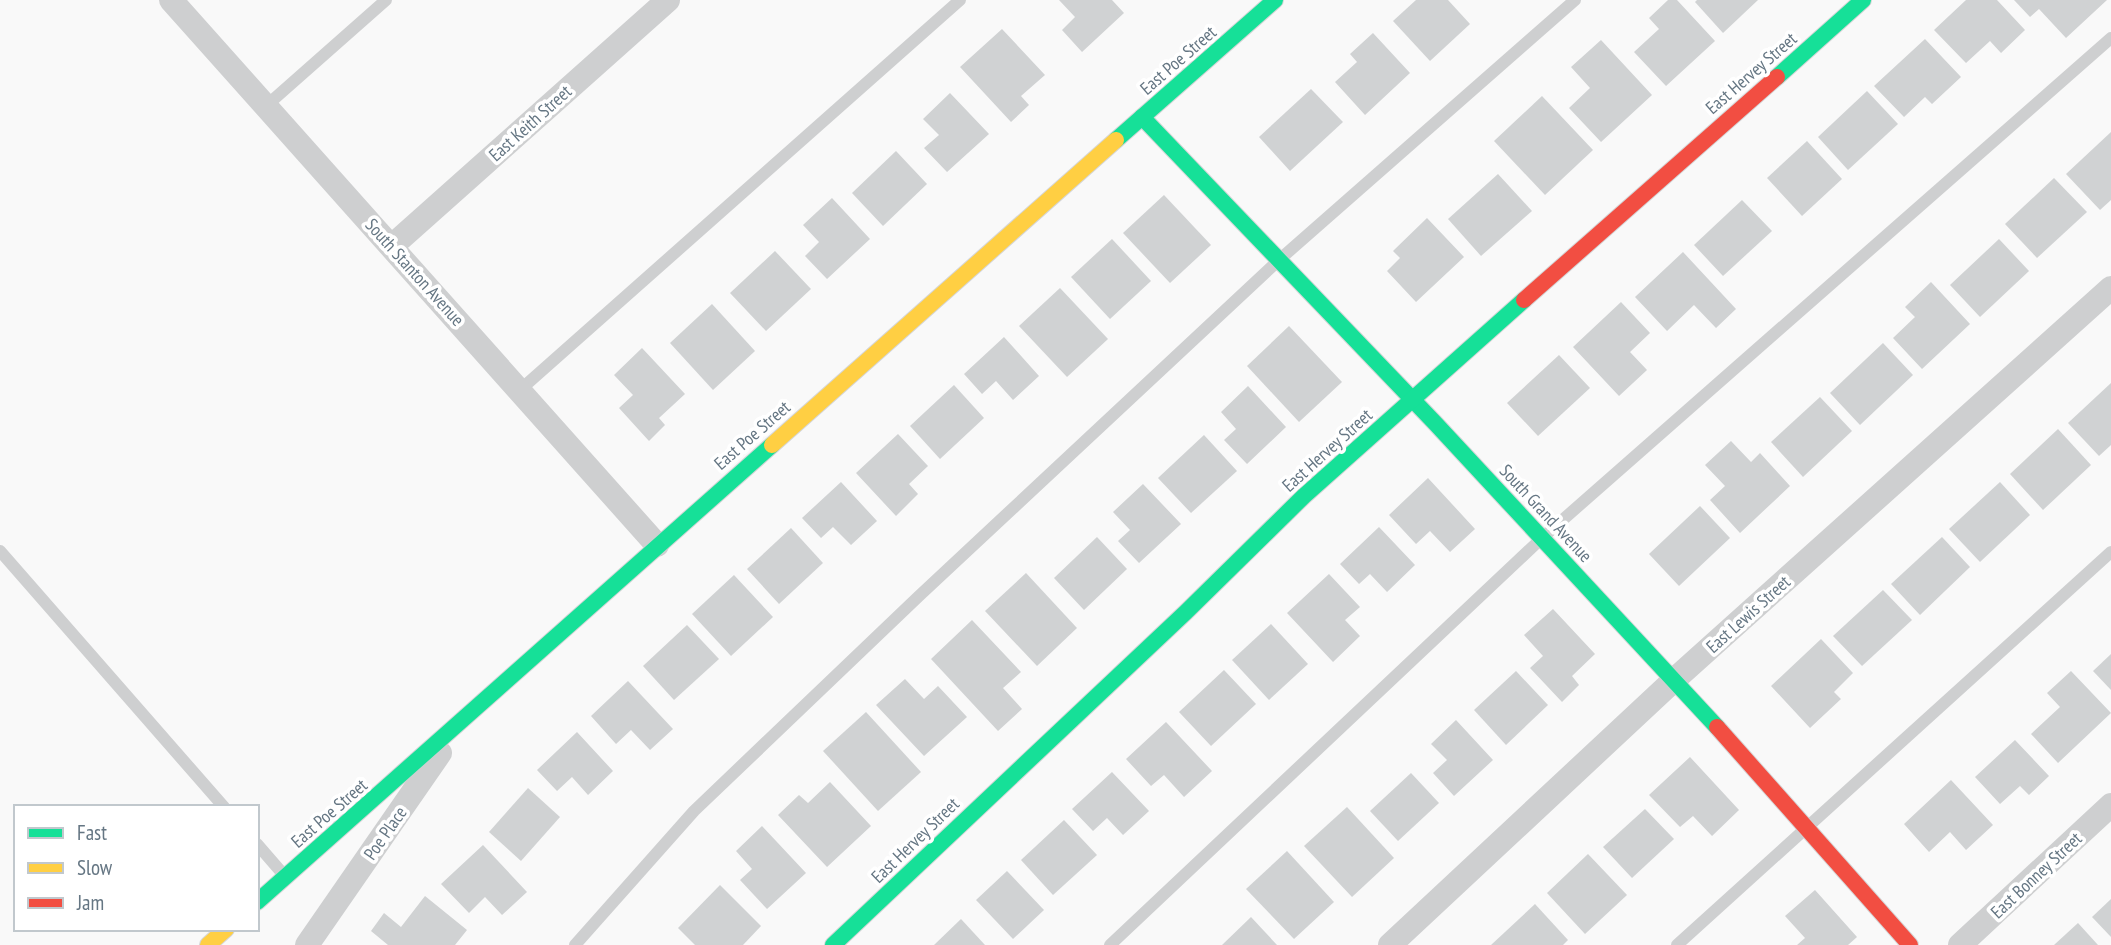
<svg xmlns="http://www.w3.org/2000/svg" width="2111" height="945" viewBox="0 0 2111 945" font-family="'PT Sans Narrow',sans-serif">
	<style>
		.building { fill: #d0d2d3 }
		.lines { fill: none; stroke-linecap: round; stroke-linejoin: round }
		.fast-casing { stroke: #d5d6d7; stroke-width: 18 }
		.slow-casing { stroke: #d5d6d7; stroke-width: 18 }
		.jam-casing { stroke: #d5d6d7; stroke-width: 18 }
		.lane { stroke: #cecfd0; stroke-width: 12 }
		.street { stroke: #cecfd0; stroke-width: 24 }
		.fast { stroke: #16e098; stroke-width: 16 }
		.slow { stroke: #ffcf43; stroke-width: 16 }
		.jam { stroke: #f24e42; stroke-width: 16 }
		.labels { text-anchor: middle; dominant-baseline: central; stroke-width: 7; stroke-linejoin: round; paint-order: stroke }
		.street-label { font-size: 18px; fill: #657683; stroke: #fff }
	</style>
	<rect width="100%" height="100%" fill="#f9f9f9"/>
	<!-- building -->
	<g class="building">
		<path d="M1059,0H1112L1124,13L1082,52L1062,30L1075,17Z"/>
		<path d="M1416,0H1448L1470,24L1430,61L1393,21Z"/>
		<path d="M1668,0H1677L1715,41L1666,86L1634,52L1659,29L1649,18Z"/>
		<path d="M1697,0H1758L1723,33L1695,2Z"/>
		<path d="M1966,0H1997L2025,30L2001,53L1990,41L1966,63L1934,30Z"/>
		<path d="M2014,0H2107L2066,38L2039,9L2030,17Z"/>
		<path d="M1002,29L1045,75L1021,96L1029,105L1011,122L960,67Z"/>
		<path d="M1373,33L1410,73L1365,115L1335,82L1357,62L1350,54Z"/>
		<path d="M1925,39L1961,77L1932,104L1925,97L1904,117L1874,86Z"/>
		<path d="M1601,40L1652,95L1601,142L1569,108L1590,88L1571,67Z"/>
		<path d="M1311,89L1343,122L1290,171L1259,137Z"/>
		<path d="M1867,91L1898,124L1848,170L1818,137Z"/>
		<path d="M950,93L989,134L947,172L924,148L939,135L923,119Z"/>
		<path d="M1542,96L1593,150L1545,195L1494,141Z"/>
		<path d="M2111,132V200L2100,210L2066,174Z"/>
		<path d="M1807,141L1842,179L1802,216L1767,178Z"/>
		<path d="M896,151L927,184L883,226L852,193Z"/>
		<path d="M1498,174L1532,211L1481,256L1448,219Z"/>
		<path d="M2054,178L2087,212L2037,258L2005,224Z"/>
		<path d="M1164,195L1211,245L1170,283L1123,233Z"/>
		<path d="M832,198L870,239L827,279L805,256L819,242L803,225Z"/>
		<path d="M1742,200L1772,231L1723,276L1694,245Z"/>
		<path d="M1427,218L1464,257L1416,302L1387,271L1400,258L1393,251Z"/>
		<path d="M1112,239L1151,281L1110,319L1071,277Z"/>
		<path d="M1999,239L2029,271L1980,317L1950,285Z"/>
		<path d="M775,251L811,289L766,331L730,293Z"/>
		<path d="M1683,252L1736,309L1716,328L1694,305L1667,331L1635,297Z"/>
		<path d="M1931,282L1970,324L1922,369L1893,338L1915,317L1905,307Z"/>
		<path d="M1060,288L1108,339L1067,377L1019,326Z"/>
		<path d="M1621,302L1650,333L1630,352L1647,370L1619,396L1573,347Z"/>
		<path d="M712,304L755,351L713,390L670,343Z"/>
		<path d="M1289,326L1342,382L1299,422L1247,366Z"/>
		<path d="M1004,337L1039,376L1013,400L996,381L982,394L964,374Z"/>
		<path d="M1883,343L1913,375L1860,425L1830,393Z"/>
		<path d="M642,348L685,394L659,418L665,425L649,441L619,408L633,395L614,375Z"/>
		<path d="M1559,355L1590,388L1538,436L1507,403Z"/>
		<path d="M2111,383V445L2099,456L2068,423Z"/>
		<path d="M954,385L984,418L940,459L910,426Z"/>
		<path d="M1248,386L1286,427L1247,464L1224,440L1236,429L1221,412Z"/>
		<path d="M1820,397L1852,431L1803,477L1771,442Z"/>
		<path d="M2058,429L2091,465L2043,510L2010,474Z"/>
		<path d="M898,434L928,466L909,484L918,494L896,516L856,473Z"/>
		<path d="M1204,435L1237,471L1191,513L1158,478Z"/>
		<path d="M1731,441L1751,462L1760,453L1790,486L1740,533L1710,500L1725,486L1705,465Z"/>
		<path d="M1428,478L1475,529L1450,552L1430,531L1416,544L1389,515Z"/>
		<path d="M841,482L877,521L851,545L833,527L821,538L802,518Z"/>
		<path d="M2000,482L2030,515L1980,562L1949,529Z"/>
		<path d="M1143,484L1181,524L1139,563L1118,541L1130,530L1113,512Z"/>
		<path d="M1700,506L1730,538L1679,586L1649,554Z"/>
		<path d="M1379,527L1415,565L1387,592L1370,574L1359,584L1340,564Z"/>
		<path d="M791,528L823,563L779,604L747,569Z"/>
		<path d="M1097,537L1127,569L1084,610L1054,578Z"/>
		<path d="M1942,537L1970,567L1920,615L1891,584Z"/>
		<path d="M1026,573L1077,628L1037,666L985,611Z"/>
		<path d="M1329,574L1360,607L1345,620L1360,636L1333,662L1287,613Z"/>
		<path d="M734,575L773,617L731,656L692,614Z"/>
		<path d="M1883,590L1912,620L1862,666L1833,636Z"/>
		<path d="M1553,609L1595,654L1572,676L1579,685L1562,702L1530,668L1543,656L1524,635Z"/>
		<path d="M972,620L1021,672L1003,688L1022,709L998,731L931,659Z"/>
		<path d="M1271,624L1308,664L1269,700L1232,660Z"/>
		<path d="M687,625L719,659L674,700L643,666Z"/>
		<path d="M1821,639L1853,673L1834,692L1841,699L1810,728L1771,686Z"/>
		<path d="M2111,654V690L2093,671Z"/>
		<path d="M1224,670L1256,704L1211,746L1179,712Z"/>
		<path d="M1516,671L1548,705L1506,745L1474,710Z"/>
		<path d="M2071,671L2111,713L2058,763L2031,734L2060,707L2047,693Z"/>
		<path d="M905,679L924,699L938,686L967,717L924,756L876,705Z"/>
		<path d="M628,681L673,729L650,750L631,730L616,744L591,716Z"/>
		<path d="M866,712L921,772L878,811L823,751Z"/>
		<path d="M1456,720L1493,760L1454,796L1433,773L1447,760L1431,744Z"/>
		<path d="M1166,722L1212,771L1184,797L1164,775L1151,786L1126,759Z"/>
		<path d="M577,732L613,771L588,795L572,777L557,791L537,770Z"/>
		<path d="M2015,740L2049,776L2029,795L2020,786L2000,804L1975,777Z"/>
		<path d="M1690,757L1739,810L1712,836L1693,816L1680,827L1649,795Z"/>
		<path d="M1112,772L1149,811L1123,835L1107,818L1093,831L1072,809Z"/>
		<path d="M1411,773L1439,803L1398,841L1370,811Z"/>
		<path d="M1951,780L1993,825L1966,850L1950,832L1929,852L1904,824Z"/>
		<path d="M830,782L871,826L827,867L778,815L799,795L808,803Z"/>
		<path d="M528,788L560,817L521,861L489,832Z"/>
		<path d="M1347,807L1394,858L1352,897L1304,846Z"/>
		<path d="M1645,809L1674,839L1632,878L1603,847Z"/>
		<path d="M1064,820L1097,855L1053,895L1021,860Z"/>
		<path d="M762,826L806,873L767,909L740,880L752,869L736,851Z"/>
		<path d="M483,845L527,892L502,915L485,897L469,913L441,884Z"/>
		<path d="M1287,851L1334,902L1294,939L1246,889Z"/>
		<path d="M1588,854L1627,895L1585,934L1547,893Z"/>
		<path d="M1007,871L1044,910L1013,939L976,900Z"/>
		<path d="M720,885L761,926L743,945H695L678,928Z"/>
		<path d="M1815,890L1857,937L1848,945H1797L1805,938L1785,916Z"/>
		<path d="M425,896L467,930L455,945H388L371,931L384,913L401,927Z"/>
		<path d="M2111,899V937L2092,917Z"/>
		<path d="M1535,904L1568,940L1563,945H1491Z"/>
		<path d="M1251,917L1277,945H1222Z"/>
		<path d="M961,919L985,945H934Z"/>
		<path d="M2078,923L2098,945H2054Z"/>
	</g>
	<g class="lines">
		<defs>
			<g id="fast">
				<path d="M1777,77L1863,0"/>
				<path d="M1142,117L1435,423L1717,727"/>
				<path d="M1116,140L1275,0"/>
				<path d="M257,902L772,445"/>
				<path d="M833,945L1186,612L1304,496L1524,300"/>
			</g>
			<g id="slow">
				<path d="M772,445L1116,140"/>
				<path d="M208,945L226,929"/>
			</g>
			<g id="jam">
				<path d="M1524,300L1777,77"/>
				<path d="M1717,727L1910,945"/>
			</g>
		</defs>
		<!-- fast casing -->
		<use href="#fast" class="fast-casing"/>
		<!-- slow casing -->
		<use href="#slow" class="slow-casing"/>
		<!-- jam casing -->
		<use href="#jam" class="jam-casing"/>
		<!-- lane -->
		<g class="lane">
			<path d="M266,106L386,0"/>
			<path d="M520,390L960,0"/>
			<path d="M0,551L224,807"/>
			<path d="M257,844L283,874"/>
			<path d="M575,945L694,811L919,596L1279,260L1575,0"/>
			<path d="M1110,945L1542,538L2111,38"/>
			<path d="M1677,945L2111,552"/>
		</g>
		<!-- street -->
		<g class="street">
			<path d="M171,0L657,545"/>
			<path d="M392,246L668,0"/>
			<path d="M307,945L440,753"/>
			<path d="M1390,945L1674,680L2111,288"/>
			<path d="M1960,945L2111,805"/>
		</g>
		<!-- fast -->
		<use href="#fast" class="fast"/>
		<!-- slow -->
		<use href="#slow" class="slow"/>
		<!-- jam -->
		<use href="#jam" class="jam"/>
	</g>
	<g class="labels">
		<!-- street labels -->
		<g class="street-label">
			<text transform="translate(1178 60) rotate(-41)">East Poe Street</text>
			<text transform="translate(1751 73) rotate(-41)">East Hervey Street</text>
			<text transform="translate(530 123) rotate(-42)">East Keith Street</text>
			<text transform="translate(415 272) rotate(48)">South Stanton Avenue</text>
			<text transform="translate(752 435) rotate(-41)">East Poe Street</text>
			<text transform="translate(1327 450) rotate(-42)">East Hervey Street</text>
			<text transform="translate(1546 513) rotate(47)">South Grand Avenue</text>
			<text transform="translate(1748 614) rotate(-42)">East Lewis Street</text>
			<text transform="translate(329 813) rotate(-41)">East Poe Street</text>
			<text transform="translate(385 833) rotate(-55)">Poe Place</text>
			<text transform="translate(915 840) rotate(-44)">East Hervey Street</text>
			<text transform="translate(2036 875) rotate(-43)">East Bonney Street</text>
		</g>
	</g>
	<!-- legend -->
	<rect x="14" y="805" width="245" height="126" fill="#ffffff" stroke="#c1c8cd" stroke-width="2"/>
	<rect x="28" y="828" width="35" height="10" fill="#16e098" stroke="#c1c8cd" stroke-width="2"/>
	<text x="77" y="840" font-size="21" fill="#657683">Fast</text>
	<rect x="28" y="863" width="35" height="10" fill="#ffcf43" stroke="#c1c8cd" stroke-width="2"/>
	<text x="77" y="875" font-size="21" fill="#657683">Slow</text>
	<rect x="28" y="898" width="35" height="10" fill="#f24e42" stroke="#c1c8cd" stroke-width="2"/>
	<text x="77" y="910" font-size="21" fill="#657683">Jam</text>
</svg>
